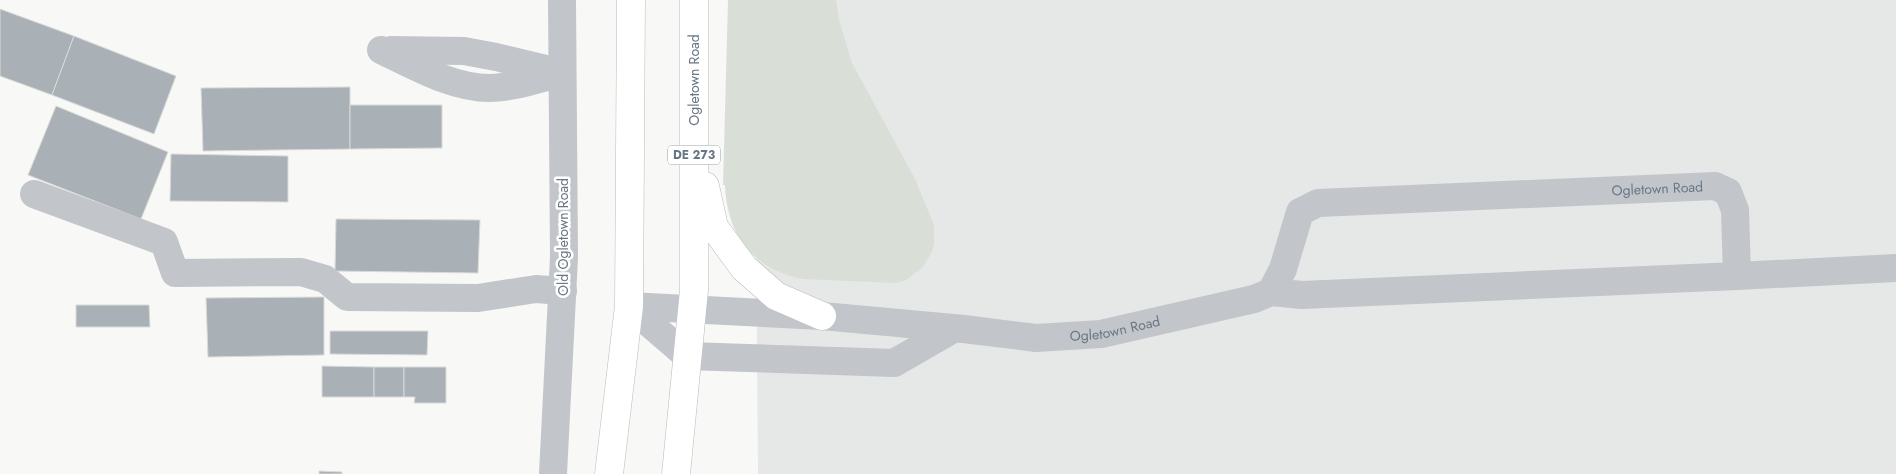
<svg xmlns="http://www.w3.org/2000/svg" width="1896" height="474" viewBox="0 0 1896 474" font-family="Jost,sans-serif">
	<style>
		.built { fill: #e6e7e7 }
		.green { fill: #d9dfd7 }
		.building { fill: #a9b0b6; stroke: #dadad8 }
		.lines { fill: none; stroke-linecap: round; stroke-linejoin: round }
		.major-casing { stroke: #b7bbbf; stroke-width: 29 }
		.minor { stroke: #c2c5c9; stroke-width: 28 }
		.major { stroke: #fff; stroke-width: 28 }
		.labels { text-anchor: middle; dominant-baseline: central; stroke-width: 5; stroke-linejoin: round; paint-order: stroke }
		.shield { fill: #fff; stroke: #96a0aa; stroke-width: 1 }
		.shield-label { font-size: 12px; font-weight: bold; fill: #697785 }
		.street-label { font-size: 14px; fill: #697785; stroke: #fff }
	</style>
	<rect width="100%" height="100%" fill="#f8f8f6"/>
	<!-- built -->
	<path class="built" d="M754,0H1896V474H758Z"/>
	<!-- green -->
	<path class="green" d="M728,0H836L839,20L852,63L915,179L934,225V243L932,252L922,268L906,280L896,283L803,279C753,269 727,236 725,185H723Z"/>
	<!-- building -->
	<g class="building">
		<path d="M0,9L74,36L52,95L0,76Z"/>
		<path d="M74,36L176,76L154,134L52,95Z"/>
		<path d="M350,87V149L203,151L201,88Z"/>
		<path d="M350,105H442V148L350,149Z"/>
		<path d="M56,106L168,152L141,219L28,175Z"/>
		<path d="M171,154L288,156V202L170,201Z"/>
		<path d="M336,219L480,220L478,273L335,271Z"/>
		<path d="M324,297V355L208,357L206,298Z"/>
		<path d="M76,305H149L150,327H76Z"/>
		<path d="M330,331H428L427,355L330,354Z"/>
		<path d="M322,366L374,367V397H322Z"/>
		<rect x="374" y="367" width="30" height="30"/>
		<path d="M404,367H446V403H414L415,397H404Z"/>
		<path d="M319,471L342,472V474H319Z"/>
	</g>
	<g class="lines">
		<defs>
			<g id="major">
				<path d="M705,186L714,227L744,268L776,296L822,316"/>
				<path d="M609,474L629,306L631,0"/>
				<path d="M676,474L694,290V0"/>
			</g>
		</defs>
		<!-- major casing -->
		<use href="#major" class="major-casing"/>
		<!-- minor -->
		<g class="minor">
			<path d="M381,50C415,66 452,88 490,88C514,88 540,78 562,73"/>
			<path d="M391,50L464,51L496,57L559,72"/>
			<path d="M34,194L164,242L175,273L301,272L325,279L347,297L478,298L536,289L563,291"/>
			<path d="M1737,276L1896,268"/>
			<path id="s1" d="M629,306L822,316L964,329L1036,338L1101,334L1254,299L1271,292L1283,269L1300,212L1318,203L1715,186L1728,192L1735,210L1737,276L1302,295L1271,292"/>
			<path d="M629,306L687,356L894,363L953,329"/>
			<path d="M553,474L564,257L562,0"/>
		</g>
		<!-- major -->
		<use href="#major" class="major"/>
	</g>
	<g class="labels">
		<!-- shield labels -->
		<rect class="shield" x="668" y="145.5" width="52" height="19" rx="4"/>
		<g class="shield-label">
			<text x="694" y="155">DE 273</text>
		</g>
		<!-- street labels -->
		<g class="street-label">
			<text transform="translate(694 80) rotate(-90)">Ogletown Road</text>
			<text stroke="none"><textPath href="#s1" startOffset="1094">Ogletown Road</textPath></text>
			<text transform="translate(563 237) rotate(-90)">Old Ogletown Road</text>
			<text stroke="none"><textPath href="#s1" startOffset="488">Ogletown Road</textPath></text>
		</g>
	</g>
</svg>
